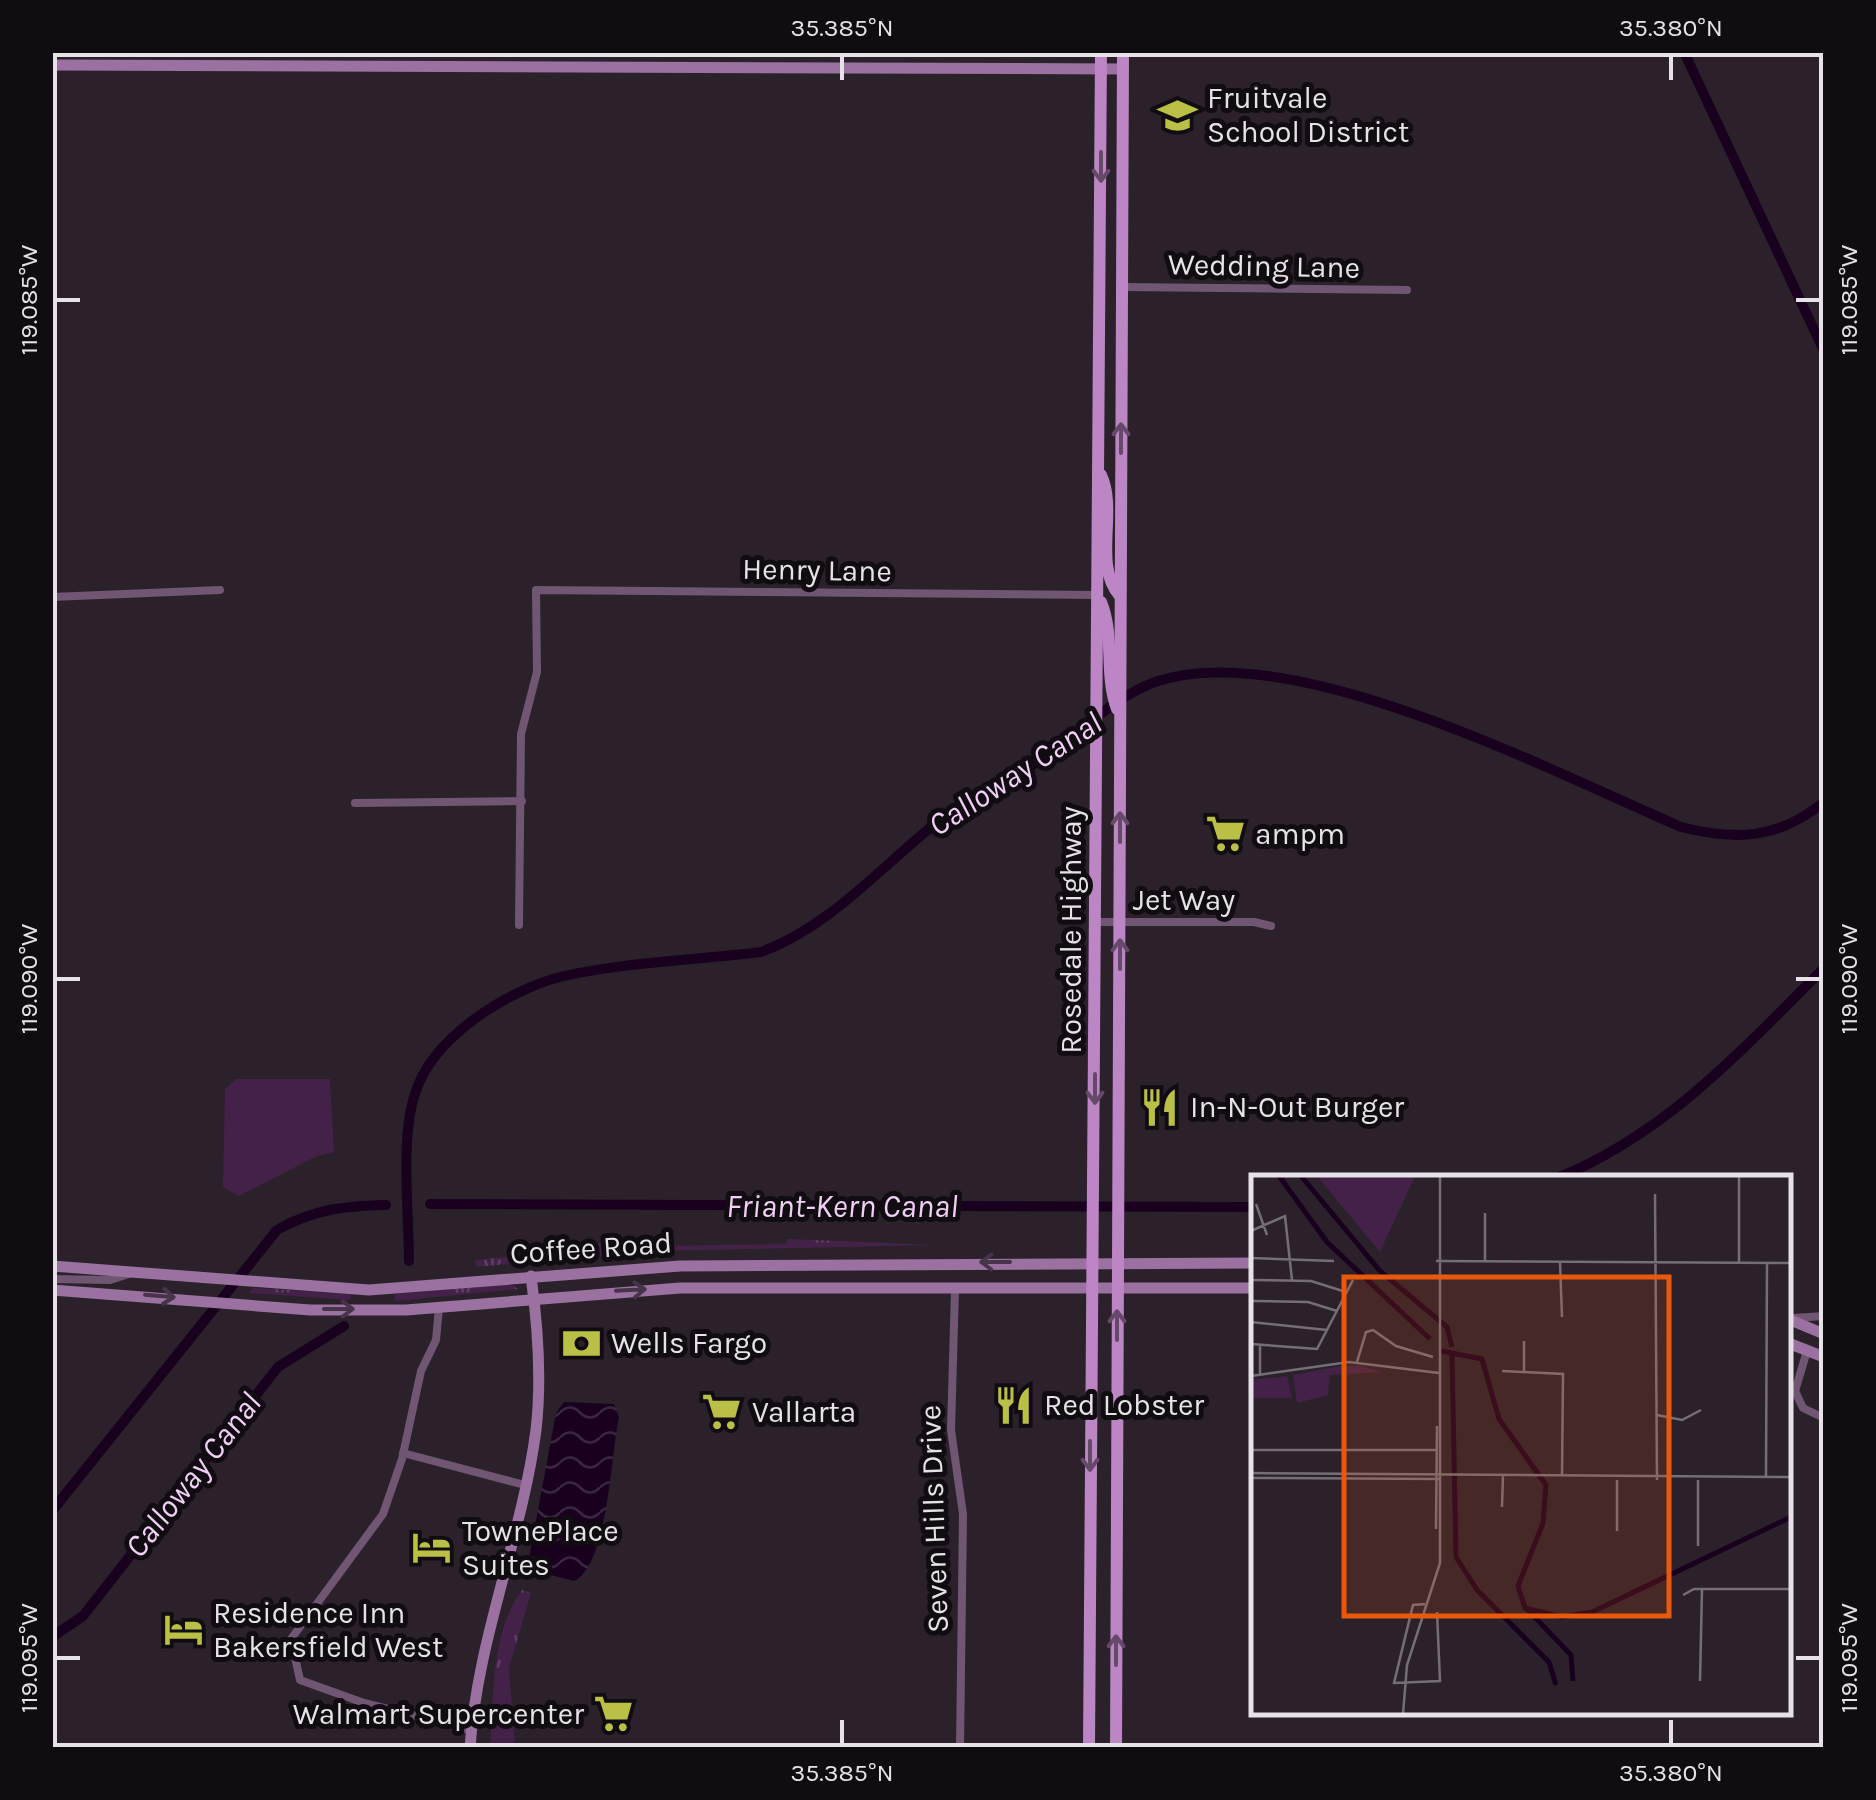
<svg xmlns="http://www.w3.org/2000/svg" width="1876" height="1800" viewBox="0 0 1876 1800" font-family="Karla,sans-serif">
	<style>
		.grass { fill: url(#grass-tufts) }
		.green { fill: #432148 }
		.water { fill: url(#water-waves) }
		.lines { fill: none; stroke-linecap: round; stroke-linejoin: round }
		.canal { stroke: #1a001f; stroke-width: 10 }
		.street { stroke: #705673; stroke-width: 8 }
		.secondary { stroke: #9a71a0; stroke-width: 11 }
		.primary { stroke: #bb86c3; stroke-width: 12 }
		.oneway { stroke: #66496a }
		.oneway2 { stroke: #47344a }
		.ticks { fill: none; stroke: #e7e1e8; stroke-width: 4 }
		.labels { text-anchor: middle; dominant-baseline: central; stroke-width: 10; stroke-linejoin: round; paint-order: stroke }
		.poi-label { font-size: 30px; fill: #e7e1e8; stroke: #100c11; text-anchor: start }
		.street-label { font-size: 30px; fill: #e7e1e8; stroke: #100c11 }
		.water-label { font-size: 32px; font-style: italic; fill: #f1d0f5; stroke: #100c11 }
		.inset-river { fill: none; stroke: #1a001f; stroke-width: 5 }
		.inset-road { fill: none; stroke: #766e77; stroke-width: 2.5 }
		.view { fill: #e8590c; fill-opacity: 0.15; stroke: #e8590c; stroke-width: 5 }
		.inset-edge { fill: none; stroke: #e7e1e8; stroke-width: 5 }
		.neatline { fill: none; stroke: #e7e1e8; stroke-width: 4 }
		.ticks-label { font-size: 25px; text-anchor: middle; fill: #e7e1e8 }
	</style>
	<defs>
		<pattern id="grass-tufts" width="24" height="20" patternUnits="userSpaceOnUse" patternTransform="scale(2.5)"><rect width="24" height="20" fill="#432148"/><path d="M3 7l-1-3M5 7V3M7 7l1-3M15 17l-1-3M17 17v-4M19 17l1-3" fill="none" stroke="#5e4162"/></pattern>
		<pattern id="water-waves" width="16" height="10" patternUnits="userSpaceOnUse" patternTransform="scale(2.5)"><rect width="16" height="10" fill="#1a001f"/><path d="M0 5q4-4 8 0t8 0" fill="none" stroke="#3b2540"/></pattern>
	</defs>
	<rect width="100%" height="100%" fill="#2a212b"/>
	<!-- grass -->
	<g class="grass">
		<path d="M787,1239L938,1245L650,1251L476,1267L475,1260L585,1249V1244L603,1243L608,1247L786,1244Z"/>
		<path d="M510,1284L518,1289L395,1301V1294Z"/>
		<path d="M252,1288L351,1294L350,1300L249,1293Z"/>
		<path d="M522,1590L531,1593L509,1668L515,1747H490C494,1698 490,1633 522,1590Z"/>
	</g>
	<!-- green -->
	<path class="green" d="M236,1079H330L334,1152L317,1156L239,1196L223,1187L225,1089Z"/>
	<!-- water -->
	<path class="water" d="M564,1402L614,1404L619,1417C611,1453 608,1566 574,1581L527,1569L556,1413Z"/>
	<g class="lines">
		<!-- canal -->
		<g class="canal">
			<path d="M1684,52L1824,351"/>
			<path d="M1557,1178C1666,1134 1742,1050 1824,968"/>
			<path d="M430,1204L1254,1207"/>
			<path d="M409,1261C409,1212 400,1139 415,1094C432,1037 509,989 564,976C627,962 696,960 761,952C842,922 895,848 966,801C989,785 1016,776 1039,761C1077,736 1115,695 1158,681C1293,637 1553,772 1681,827C1736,841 1779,839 1824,802"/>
			<path d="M52,1511L277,1230C314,1209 344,1206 386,1205"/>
			<path d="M52,1637L83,1616L278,1367L344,1326"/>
		</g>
		<!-- street -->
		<g class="street">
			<path d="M1121,287L1407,290"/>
			<path d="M52,597L220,590"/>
			<path d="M355,803L522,801"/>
			<path d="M1097,922H1254L1271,926"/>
			<path d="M519,925L521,734L537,672L536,590L1098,595"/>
			<path d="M52,1279L110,1280L132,1273"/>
			<path d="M955,1289L951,1430L963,1514L960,1748"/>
			<path d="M439,1307L436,1340L421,1371L402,1459L383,1514L291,1639L300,1680L364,1703L471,1730"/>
			<path d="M1793,1318L1824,1316"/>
			<path d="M1807,1351L1795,1391L1803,1408L1824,1418"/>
			<path d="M403,1453L525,1485"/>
		</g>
		<!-- secondary -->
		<g class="secondary">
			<path d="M52,65L1123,69"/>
			<path d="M52,1266L369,1290L680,1266L1254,1263"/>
			<path d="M52,1290L310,1310H406L680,1288H1254"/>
			<path d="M1788,1319L1824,1334"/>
			<path d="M1788,1343L1824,1357"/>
			<path d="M470,1748C477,1639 522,1537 536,1430C542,1378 538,1327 531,1276"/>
		</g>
		<!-- primary -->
		<g class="primary">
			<path d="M1101,475C1118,512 1092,564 1120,596"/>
			<path d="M1101,602C1115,636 1104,674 1117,709"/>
			<path d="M1089,1748L1101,52"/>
			<path d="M1116,1748L1123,52"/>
		</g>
	</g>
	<!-- one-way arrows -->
	<defs><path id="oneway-shaft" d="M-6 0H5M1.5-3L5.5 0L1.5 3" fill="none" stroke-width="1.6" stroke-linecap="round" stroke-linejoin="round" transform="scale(2.5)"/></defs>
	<g class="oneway">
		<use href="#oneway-shaft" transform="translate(1101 167) rotate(90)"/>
		<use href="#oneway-shaft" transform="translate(1121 438) rotate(-90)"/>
		<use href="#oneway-shaft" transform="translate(1120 827) rotate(-90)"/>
		<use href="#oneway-shaft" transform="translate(1120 954) rotate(-90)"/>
		<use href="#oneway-shaft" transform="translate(1095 1089) rotate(90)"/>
		<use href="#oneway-shaft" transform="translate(1117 1325) rotate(-90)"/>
		<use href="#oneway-shaft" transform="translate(1090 1456) rotate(90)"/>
		<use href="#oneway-shaft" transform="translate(1116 1650) rotate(-90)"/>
	</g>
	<g class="oneway2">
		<use href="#oneway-shaft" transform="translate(995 1262) rotate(180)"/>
		<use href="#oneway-shaft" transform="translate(631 1290) rotate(-3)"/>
		<use href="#oneway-shaft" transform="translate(160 1296) rotate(5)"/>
		<use href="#oneway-shaft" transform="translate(339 1309)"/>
	</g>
	<!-- ticks -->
	<path class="ticks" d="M842,55V80M1671,55V80M55,300H80M1796,300H1821M55,979H80M1796,979H1821M55,1658H80M1796,1658H1821M842,1720V1745M1671,1720V1745"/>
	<!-- icons -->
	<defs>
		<symbol id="school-bare" viewBox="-9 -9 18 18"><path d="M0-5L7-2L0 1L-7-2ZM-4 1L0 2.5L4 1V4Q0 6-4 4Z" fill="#bac045" stroke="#100c11" stroke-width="2.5" paint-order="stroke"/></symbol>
		<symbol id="supermarket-bare" viewBox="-9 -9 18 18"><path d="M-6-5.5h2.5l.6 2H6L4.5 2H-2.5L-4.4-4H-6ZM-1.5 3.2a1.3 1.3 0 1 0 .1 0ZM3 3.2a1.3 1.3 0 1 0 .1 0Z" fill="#bac045" stroke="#100c11" stroke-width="2.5" paint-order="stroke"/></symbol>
		<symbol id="restaurant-bare" viewBox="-9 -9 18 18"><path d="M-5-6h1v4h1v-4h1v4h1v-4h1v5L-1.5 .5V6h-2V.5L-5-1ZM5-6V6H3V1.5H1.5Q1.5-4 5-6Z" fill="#bac045" stroke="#100c11" stroke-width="2.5" paint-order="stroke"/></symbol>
		<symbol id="bank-bare" viewBox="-9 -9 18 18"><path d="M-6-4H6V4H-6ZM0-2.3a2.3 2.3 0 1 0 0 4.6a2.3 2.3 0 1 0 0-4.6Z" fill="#bac045" stroke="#100c11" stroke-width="2.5" paint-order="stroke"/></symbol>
		<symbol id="hotel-bare" viewBox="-9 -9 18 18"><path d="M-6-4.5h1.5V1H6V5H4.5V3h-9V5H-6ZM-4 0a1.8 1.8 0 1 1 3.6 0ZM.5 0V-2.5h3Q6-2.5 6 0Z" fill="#bac045" stroke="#100c11" stroke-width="2.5" paint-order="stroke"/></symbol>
	</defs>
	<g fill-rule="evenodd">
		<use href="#school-bare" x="1150" y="88" width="55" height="55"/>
		<use href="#supermarket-bare" x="1198" y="806" width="55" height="55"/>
		<use href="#restaurant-bare" x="1132" y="1080" width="55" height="55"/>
		<use href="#bank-bare" x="554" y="1316" width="55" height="55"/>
		<use href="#restaurant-bare" x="986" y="1378" width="55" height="55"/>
		<use href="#supermarket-bare" x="694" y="1384" width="55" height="55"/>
		<use href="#hotel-bare" x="404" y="1520" width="55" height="55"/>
		<use href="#hotel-bare" x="156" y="1602" width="55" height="55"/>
		<use href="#supermarket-bare" x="586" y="1686" width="55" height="55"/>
	</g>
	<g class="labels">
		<!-- poi labels -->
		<g class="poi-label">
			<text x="1207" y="98">Fruitvale<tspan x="1207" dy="34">School District</tspan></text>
			<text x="1255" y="834">ampm</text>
			<text x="1190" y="1107">In-N-Out Burger</text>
			<text x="611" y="1343">Wells Fargo</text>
			<text x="1044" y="1405">Red Lobster</text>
			<text x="752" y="1412">Vallarta</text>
			<text x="462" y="1531">TownePlace<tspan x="462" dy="34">Suites</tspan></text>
			<text x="213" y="1613">Residence Inn<tspan x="213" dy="34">Bakersfield West</tspan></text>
			<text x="584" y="1714" text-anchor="end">Walmart Supercenter</text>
		</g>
		<!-- street labels -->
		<g class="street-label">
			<text transform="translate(1264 266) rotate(1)">Wedding Lane</text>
			<text transform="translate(817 570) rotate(1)">Henry Lane</text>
			<text x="1184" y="900">Jet Way</text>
			<text transform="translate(1071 930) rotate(-90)">Rosedale Highway</text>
			<text transform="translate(591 1248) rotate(-4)">Coffee Road</text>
			<text transform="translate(934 1519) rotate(-92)">Seven Hills Drive</text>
		</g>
		<!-- water labels -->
		<g class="water-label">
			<text transform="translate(1015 774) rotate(-33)">Calloway Canal</text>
			<text x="842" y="1206">Friant-Kern Canal</text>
			<text transform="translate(193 1475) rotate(-52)">Calloway Canal</text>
		</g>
	</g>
	<!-- overview -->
	<g transform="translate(1251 1175)">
		<rect width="540" height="540" fill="#2a212b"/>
		<path d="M89,191H110L131,197L79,200L77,220L46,228L42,200ZM36,201L41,223H0V205Z" fill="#432148"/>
		<path d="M66,1H164L129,77Z" fill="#432148"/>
		<path class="inset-river" d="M28,1L76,67L179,164M50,1L129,96L196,152L201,172M190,176L231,184L248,244L295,310L292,348L267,411L274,433L311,442L341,437L540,342M201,180L205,382L226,415L298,487L305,510M275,433L320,480L322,506"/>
		<path class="inset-road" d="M404,19L406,305M5,29L16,60M234,38V86M0,56L34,41L41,105M0,83L83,86M185,86L540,88M309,87L311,142M488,88V1M0,105L60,106L95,117M0,126L57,127L86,136M0,147L76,155M273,166V197M0,169L66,174L102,105M106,187L115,157L122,155L145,171L182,182M251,196L312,199L311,300M0,201L98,187L188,198M9,201V169M406,240L431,245L450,235M0,275H185M0,298L540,302M515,302L516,88M0,303L189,304M447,305V371M251,332L252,300M185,354L186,251M366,356V305M432,420L443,414H540M174,429L162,430L143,508L189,506L186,437M449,506L451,414M152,539L156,490L189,388V1"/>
		<path class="view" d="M93,102H418V441H93Z"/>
		<rect width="540" height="540" class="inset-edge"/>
	</g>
	<!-- border -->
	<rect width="1876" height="1800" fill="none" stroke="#100c11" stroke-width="110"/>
	<rect x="55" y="55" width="1766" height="1690" class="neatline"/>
	<g class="ticks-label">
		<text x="842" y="36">35.385°N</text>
		<text x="1671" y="36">35.380°N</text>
		<text transform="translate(1848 300) rotate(-90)" y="9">119.085°W</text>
		<text transform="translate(28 300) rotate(-90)" y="9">119.085°W</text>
		<text transform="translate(1848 979) rotate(-90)" y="9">119.090°W</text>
		<text transform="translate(28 979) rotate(-90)" y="9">119.090°W</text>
		<text transform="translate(1848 1658) rotate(-90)" y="9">119.095°W</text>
		<text transform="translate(28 1658) rotate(-90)" y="9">119.095°W</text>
		<text x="842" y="1781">35.385°N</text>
		<text x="1671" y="1781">35.380°N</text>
	</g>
</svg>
